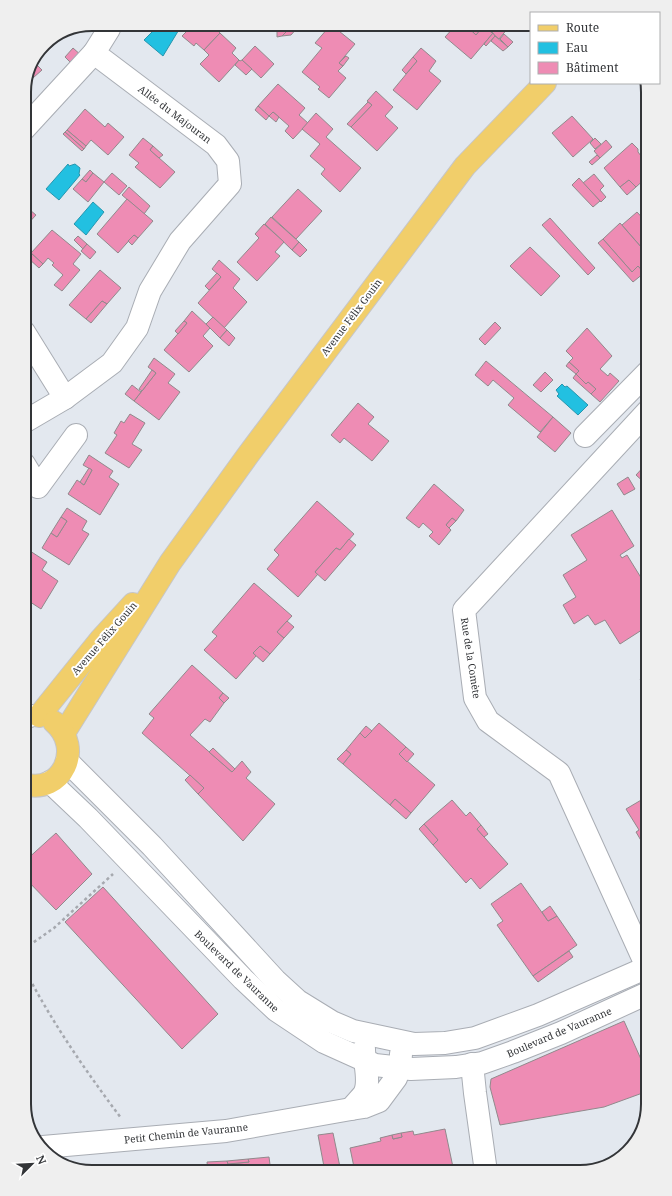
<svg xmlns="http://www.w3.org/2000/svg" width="672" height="1196" viewBox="0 0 672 1196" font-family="'Noto Serif',serif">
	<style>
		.water { fill: #22c0e1; stroke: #2796ae }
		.building { fill: #ee8cb4; stroke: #91898c }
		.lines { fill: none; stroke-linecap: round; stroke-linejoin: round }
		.minor-casing { stroke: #a9adb4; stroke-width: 24 }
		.major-casing { stroke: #c6c6c7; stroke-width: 24 }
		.path { stroke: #a6a9af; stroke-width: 2.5; stroke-dasharray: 3 3; stroke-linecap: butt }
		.minor { stroke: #fff; stroke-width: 22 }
		.major { stroke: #f1ce6a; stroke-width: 22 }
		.labels { text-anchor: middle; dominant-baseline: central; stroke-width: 4; stroke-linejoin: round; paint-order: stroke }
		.street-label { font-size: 10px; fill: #333538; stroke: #fff }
		.rim { fill: none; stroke: #333538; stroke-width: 2 }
	</style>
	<rect width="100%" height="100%" fill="#e3e8ef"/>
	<!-- water -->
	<g class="water">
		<path d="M156,28H180L163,56L144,40Z"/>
		<path d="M68,164L69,166L75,164L80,168L79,174L80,175L59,200L46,189Z"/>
		<path d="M93,202L104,212L86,235L74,224Z"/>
		<path d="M562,384L565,387L567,386L588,405L578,415L557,396L559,394L556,390Z"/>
	</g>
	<!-- building -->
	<g class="building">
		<path d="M456,25H465L476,35L483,26L493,33L471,59L445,37Z"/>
		<path d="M475,25L483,26L476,35L471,30Z"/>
		<path d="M483,25H499L492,33Z"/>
		<path d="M499,25H504L508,28L499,39L492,33Z"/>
		<path d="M275,27H291L282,36L277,37V29Z"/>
		<path d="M291,27H298L291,35L282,36Z"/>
		<path d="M329,27H334L355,44L339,63L343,66L338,71L346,78L329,98L318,89L320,87L302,72L322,48L315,43Z"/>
		<path d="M190,28H218L216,29L220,33L204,50L196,43L194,46L182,36Z"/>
		<path d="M65,30L67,32L36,62L44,44Z"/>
		<path d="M220,33L236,48L232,53L239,60L219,82L200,64L209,55L204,50Z"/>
		<path d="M493,33L495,36L486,46L484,44Z"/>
		<path d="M504,34L513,42L508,47L500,39Z"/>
		<path d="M495,36L508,47L503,51L491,41Z"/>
		<path d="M255,46L274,64L261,78L242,60Z"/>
		<path d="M73,48L82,56L73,65L65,57Z"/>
		<path d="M421,48L436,61L429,71L441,81L417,110L393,90L417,61L413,57Z"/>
		<path d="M346,56L349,58L343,66L339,63Z"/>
		<path d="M413,57L417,61L406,74L402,70Z"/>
		<path d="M239,60L240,61L242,60L252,69L246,75L235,65Z"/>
		<path d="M35,63L42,70L25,85Z"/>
		<path d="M278,84L305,108L299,115L308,123L293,139L285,131L289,126L273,112L269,116L258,106Z"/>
		<path d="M376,91L393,107L385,116L398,128L377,151L351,127L372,105L367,101Z"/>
		<path d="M368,102L372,105L351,127L347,124Z"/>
		<path d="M258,106L269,116L266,120L255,110Z"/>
		<path d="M85,109L105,127L108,123L124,137L108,155L91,140L86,146L67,130Z"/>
		<path d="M273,112L279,117L276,122L269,116Z"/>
		<path d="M316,113L333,129L326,137L361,168L340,192L321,174L325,169L310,156L320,144L302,129Z"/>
		<path d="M572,116L593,139L573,157L552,133Z"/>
		<path d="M67,130L86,146L84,149L65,132Z"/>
		<path d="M65,132L84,149L82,151L63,134Z"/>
		<path d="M143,138L153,146L150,150L175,172L160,188L135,167L139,163L129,155Z"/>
		<path d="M595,138L601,144L595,149L590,143Z"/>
		<path d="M606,140L612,147L600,158L594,151Z"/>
		<path d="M632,143L638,149V152L648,165V176L636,187L629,180L620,187L604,168Z"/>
		<path d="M153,146L163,155L159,158L150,150Z"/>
		<path d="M597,155L600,158L592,165L589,162Z"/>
		<path d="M90,170L93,173L86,182L82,179Z"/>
		<path d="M93,173L104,182L88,202L73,189L82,179L86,182Z"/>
		<path d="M112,173L127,186L119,195L104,182Z"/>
		<path d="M594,174L604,186L600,190L606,197L601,202L583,183Z"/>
		<path d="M579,178L600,201L593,207L572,185Z"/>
		<path d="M629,180L636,187L627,195L620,187Z"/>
		<path d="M129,187L150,206L144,214L122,195Z"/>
		<path d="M298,189L322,211L296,239L272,217Z"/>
		<path d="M127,199L153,221L138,238L134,235L118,253L97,234Z"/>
		<path d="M24,205L36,215L24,228Z"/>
		<path d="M637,212L648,224V255L622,225Z"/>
		<path d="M271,217L299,242L292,250L265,224Z"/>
		<path d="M550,218L595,268L588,275L542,225Z"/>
		<path d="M620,223L648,255V277L638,266L632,272L603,239Z"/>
		<path d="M264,224L284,242L275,252L280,256L257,281L237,262L259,238L255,234Z"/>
		<path d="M52,230L81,254L73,264L80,270L62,291L54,285L63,275L52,265L54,263L48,258L43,264L31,253Z"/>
		<path d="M24,232L31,238L24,245Z"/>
		<path d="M134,235L138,238L132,245L128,241Z"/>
		<path d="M78,236L87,244L83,249L74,240Z"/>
		<path d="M603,239L632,272L638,266L644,273L633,282L598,243Z"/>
		<path d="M299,242L307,250L300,257L292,250Z"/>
		<path d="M87,244L96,252L90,259L81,251Z"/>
		<path d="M530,247L560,276L541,296L510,266Z"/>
		<path d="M31,253L43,264L39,268L28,258Z"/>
		<path d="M219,260L240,279L233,288L247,302L224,328L198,303L221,277L212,269Z"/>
		<path d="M100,270L121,288L107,304L102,301L86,319L69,305Z"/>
		<path d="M217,273L221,277L209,290L205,286Z"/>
		<path d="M102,301L107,304L91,323L86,319Z"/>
		<path d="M192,311L210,328L203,336L213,346L189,372L164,350L187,323L184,321Z"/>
		<path d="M213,317L227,330L220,338L206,324Z"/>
		<path d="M184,321L187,323L178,334L175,331Z"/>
		<path d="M495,322L501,328L485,345L479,339Z"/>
		<path d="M587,328L612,356L600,369L608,376L610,373L619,381L600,402L591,394L596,389L588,382L586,384L576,374L579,371L569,362L573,358L566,351Z"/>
		<path d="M227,330L235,338L229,346L220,338Z"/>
		<path d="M154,358L175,374L168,383L180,392L159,420L134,401L156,373L148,367Z"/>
		<path d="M486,361L553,417L540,432L508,405L514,398L493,380L488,386L475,375Z"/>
		<path d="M569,362L579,371L576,374L566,366Z"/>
		<path d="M152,370L156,373L142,391L139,389Z"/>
		<path d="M545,372L553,380L541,392L533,385Z"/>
		<path d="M576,374L586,384L588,382L596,389L591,394L573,378Z"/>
		<path d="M132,385L141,392L134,401L125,394Z"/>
		<path d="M358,403L374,417L368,424L389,441L372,461L344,438L340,443L331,435Z"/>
		<path d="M130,414L145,423L132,444L142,450L129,468L105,453L117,435L114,433L121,421L124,423Z"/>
		<path d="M553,417L571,433L555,452L537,437Z"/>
		<path d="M89,455L113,471L109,477L119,484L100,515L68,494L77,480L84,485L92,470L83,465Z"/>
		<path d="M648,462V483L647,485L636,475Z"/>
		<path d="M89,468L92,470L84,485L80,482Z"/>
		<path d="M628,477L635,489L624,495L617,484Z"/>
		<path d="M434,484L464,510L456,521L452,518L446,525L451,530L439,545L429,536L433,532L423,523L419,528L406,518Z"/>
		<path d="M317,501L354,534L340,550L336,548L315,572L318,574L298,597L267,569L279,555L274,550Z"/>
		<path d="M67,508L87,521L82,530L89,534L69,565L42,548L51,533L57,537L67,521L61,517Z"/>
		<path d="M612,510L634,546L620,555L622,558L627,555L648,589V626L620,644L605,620L595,625L588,615L574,624L563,605L576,597L563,575L587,560L571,535Z"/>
		<path d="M61,517L67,521L57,537L51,533Z"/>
		<path d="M452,518L456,521L449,528L446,525Z"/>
		<path d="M349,539L356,545L325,581L315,572L336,548L340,550Z"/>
		<path d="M27,549L47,562L42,570L58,581L41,609L24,598V569L28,563L24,560V553Z"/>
		<path d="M254,583L292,616L277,632L284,638L270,654L260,646L253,653L256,656L236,679L204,650L217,636L212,632Z"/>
		<path d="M287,621L294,627L284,638L277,632Z"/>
		<path d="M260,646L270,654L263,662L253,653Z"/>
		<path d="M192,665L223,693L219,698L224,703L210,722L205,719L190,735L232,772L242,761L251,772L246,778L275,804L243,841L198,794L204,788L142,733L154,718L149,714Z"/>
		<path d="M646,675L648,678V691L640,679Z"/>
		<path d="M223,693L229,698L224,703L219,698Z"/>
		<path d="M379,723L406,747L399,754L435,785L411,813L395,799L390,805L343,764L351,754L346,750L360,733L365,738Z"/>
		<path d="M366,726L372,731L365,738L360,733Z"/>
		<path d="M406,747L414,754L407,762L399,754Z"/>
		<path d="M213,748L235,769L232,772L209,752Z"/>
		<path d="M346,750L351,754L343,764L337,759Z"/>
		<path d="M190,775L204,788L198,794L185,780Z"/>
		<path d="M648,796V856L644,850L646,849L636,832L639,830L626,809Z"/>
		<path d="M395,799L411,813L406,819L390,805Z"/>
		<path d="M452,800L466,816L470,812L481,825L477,829L508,864L480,889L471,878L466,883L433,845L438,840L424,824Z"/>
		<path d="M424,824L438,840L433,845L419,829Z"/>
		<path d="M481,825L488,834L484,837L477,829Z"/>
		<path d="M56,833L92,874L56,910L24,877V862Z"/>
		<path d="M521,883L548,921L557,916L577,945L533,976L497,925L503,921L491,904Z"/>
		<path d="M103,887L218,1014L182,1049L65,922Z"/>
		<path d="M550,906L557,916L548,921L542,912Z"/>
		<path d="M569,951L573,957L538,982L533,976Z"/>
		<path d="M624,1021L648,1075V1091L604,1107L500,1125L490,1087L491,1079Z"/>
		<path d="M24,1042L31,1050L24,1056Z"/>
		<path d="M445,1129L454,1172H355L350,1148L381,1141L380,1138L392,1135L393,1139L402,1137L401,1133L413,1131L414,1135Z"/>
		<path d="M333,1133L341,1172H325L318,1135Z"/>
		<path d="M401,1133L402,1137L393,1139L392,1135Z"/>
		<path d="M269,1157L271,1172H208L207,1162L227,1161L228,1164L249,1162L248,1159Z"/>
		<path d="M248,1159L249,1162L228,1164L227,1161Z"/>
	</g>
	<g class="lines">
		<defs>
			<g id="minor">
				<path d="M24,129L94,53"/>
				<path d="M24,332L65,398"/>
				<path d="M24,422L65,398L112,363L137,328L150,291L180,241L230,184L228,161L216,145L94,53L109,29"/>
				<path d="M585,436L648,372"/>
				<path d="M24,464L38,487L76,435"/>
				<path d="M24,714L30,716"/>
				<path d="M67,761L152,846L275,980L298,1001L332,1022L353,1031L414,1044L445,1043L475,1038L538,1015L648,967"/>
				<path d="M50,782L88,818L243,979L276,1010L324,1042L375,1065L411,1069L456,1067L482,1063L513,1052L561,1033L648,993"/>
				<path d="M647,967L559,773L488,721L475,698L464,610L648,411"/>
				<path d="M364,1049C364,1063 371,1082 364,1094C360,1099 355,1104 351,1109L364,1107L379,1101L396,1078L400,1068L401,1054"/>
				<path d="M472,1064L475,1093L486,1172"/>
				<path d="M43,1147L226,1131L351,1109"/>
			</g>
			<g id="major">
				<path d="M39,716L101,639L133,604"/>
				<path d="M64,733L170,563L248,455L465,166L545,83"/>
				<path d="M24,784C62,795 84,748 54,722"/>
			</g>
		</defs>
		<!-- minor casing -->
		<use href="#minor" class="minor-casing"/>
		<!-- major casing -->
		<use href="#major" class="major-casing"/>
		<!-- path -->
		<g class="path">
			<path d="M24,949L54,928L113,874"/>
			<path d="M24,968C51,1021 85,1070 121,1118"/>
		</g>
		<!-- minor -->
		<use href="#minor" class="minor"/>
		<!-- major -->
		<use href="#major" class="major"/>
	</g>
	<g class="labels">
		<!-- street labels -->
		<g class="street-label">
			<text transform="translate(175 114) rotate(37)">Allée du Majouran</text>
			<text transform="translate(351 317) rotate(-53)">Avenue Félix Gouin</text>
			<text transform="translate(104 638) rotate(-49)">Avenue Félix Gouin</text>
			<text transform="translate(471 658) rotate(81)">Rue de la Comète</text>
			<text transform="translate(237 971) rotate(44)">Boulevard de Vauranne</text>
			<text transform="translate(559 1032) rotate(-23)">Boulevard de Vauranne</text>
			<text transform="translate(186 1133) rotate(-6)">Petit Chemin de Vauranne</text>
		</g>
	</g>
	<!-- crop -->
	<path d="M0 0H672V1196H0ZM92 31H580A61 61 0 0 1 641 92V1104A61 61 0 0 1 580 1165H92A61 61 0 0 1 31 1104V92A61 61 0 0 1 92 31Z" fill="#efefef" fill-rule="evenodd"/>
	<path class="rim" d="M92 31H580A61 61 0 0 1 641 92V1104A61 61 0 0 1 580 1165H92A61 61 0 0 1 31 1104V92A61 61 0 0 1 92 31Z"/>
	<!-- legend -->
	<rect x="530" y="12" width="130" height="72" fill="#ffffff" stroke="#adaeaf"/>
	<rect x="538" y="25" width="20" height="6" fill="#f1ce6a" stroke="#adaeaf"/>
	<text x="566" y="32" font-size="12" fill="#333538">Route</text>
	<rect x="538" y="42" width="20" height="12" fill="#22c0e1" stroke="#adaeaf"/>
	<text x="566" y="52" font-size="12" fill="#333538">Eau</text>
	<rect x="538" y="62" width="20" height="12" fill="#ee8cb4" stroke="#adaeaf"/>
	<text x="566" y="72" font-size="12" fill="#333538">Bâtiment</text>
	<!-- north arrow -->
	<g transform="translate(32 1164) rotate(66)" stroke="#ffffff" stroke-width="3" paint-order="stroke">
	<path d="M0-3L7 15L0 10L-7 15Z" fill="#333538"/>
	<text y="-6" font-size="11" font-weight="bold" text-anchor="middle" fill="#333538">N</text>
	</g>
</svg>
